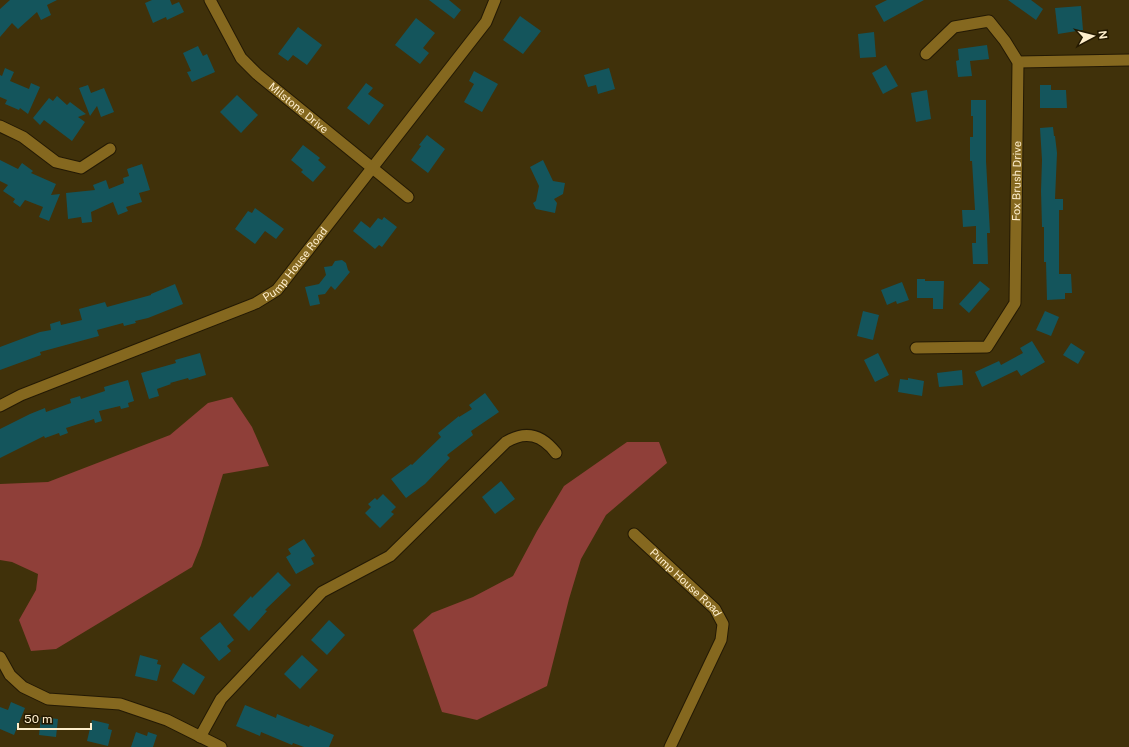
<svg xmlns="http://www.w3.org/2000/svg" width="1129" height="747" viewBox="0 0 1129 747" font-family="'Public Sans',sans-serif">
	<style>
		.green { fill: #8f3f39 }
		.building { fill: #14555c }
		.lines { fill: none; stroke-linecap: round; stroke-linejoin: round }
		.street-casing { stroke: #231904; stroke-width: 13 }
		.street { stroke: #85681f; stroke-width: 11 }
		.labels { text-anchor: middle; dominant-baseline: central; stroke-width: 3; stroke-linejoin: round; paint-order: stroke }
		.street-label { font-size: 11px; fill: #feeecc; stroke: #241900 }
	</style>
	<rect width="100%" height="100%" fill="#40310a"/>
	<!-- green -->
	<g class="green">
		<path d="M232,397L252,427L269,466L223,474L201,545L192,567L56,649L31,651L19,620L36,590L38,574L12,562L0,560V484L48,482L170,435L208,403Z"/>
		<path d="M627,442H659L667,463L606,515L581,559L569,599L547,686L477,720L442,712L413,630L432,613L473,597L513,576L537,531L564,486Z"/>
	</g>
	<!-- building -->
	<g class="building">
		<path d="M10,0H57L47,5L51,15L41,20L37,12L18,29L12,23L0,37V9Z"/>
		<path d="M152,0H170L172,5L179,2L184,12L167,20L166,17L153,23L145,3Z"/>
		<path d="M429,0H449L461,10L454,19Z"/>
		<path d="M887,0H924L884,22L875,6Z"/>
		<path d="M1008,0H1031L1043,9L1036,20Z"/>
		<path d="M1081,6L1083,30L1058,34L1055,8Z"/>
		<path d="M520,16L541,31L523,54L503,40Z"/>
		<path d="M416,18L435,33L423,48L429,53L420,64L395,45Z"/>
		<path d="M298,27L322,45L307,65L293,55L288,61L278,54Z"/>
		<path d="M874,32L876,57L860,58L858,34Z"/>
		<path d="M987,45L989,59L970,61L972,76L958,77L956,61L959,60L958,49Z"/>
		<path d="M198,46L203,56L207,54L215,72L192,82L187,72L191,71L183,53Z"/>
		<path d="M886,65L898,86L883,94L872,73Z"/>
		<path d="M5,68L14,72L10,81L29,89L31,83L40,87L28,114L20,108L19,110L5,104L7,100L0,97V75L2,76Z"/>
		<path d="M609,68L615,89L598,94L596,85L588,87L584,75Z"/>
		<path d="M474,71L498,84L482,112L464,102L474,84L469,81Z"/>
		<path d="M366,83L373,88L368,94L384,105L369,125L347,108Z"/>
		<path d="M88,85L91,93L104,88L114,112L101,117L97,106L90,116L79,88Z"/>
		<path d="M1040,85H1051V90H1066L1067,108H1040Z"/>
		<path d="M927,90L931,119L916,122L911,93Z"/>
		<path d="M237,95L258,115L241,133L220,112Z"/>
		<path d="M57,96L67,105L70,102L86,114L78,117L85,122L72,141L44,120L40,125L33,118L49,98L53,101Z"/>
		<path d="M971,100H986V161L990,233H987L988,264H973L972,243H976V226L963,227L962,210H975L972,161H970V137H973V116H971Z"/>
		<path d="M1053,127L1054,136H1055L1057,153L1055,199H1063V210H1059V274H1071L1072,293H1065V299L1047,300L1046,262H1044V227H1042L1041,191L1042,160L1040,128Z"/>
		<path d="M427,135L445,149L428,173L411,160L421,146L419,145Z"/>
		<path d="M303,145L320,158L318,160L326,167L313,182L301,172L303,170L291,160Z"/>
		<path d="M0,160L18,169L22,163L33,171L31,173L56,184L51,195L60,194L49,221L39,217L43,207L25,200L20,207L13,202L15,199L3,191L8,185L0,181Z"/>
		<path d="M543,160L553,181L565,183L563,194L554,199L557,203L555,213L536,209L533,203L536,201L539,186L530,167Z"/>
		<path d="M142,164L150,190L139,193L142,202L126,207L128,211L118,215L113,202L91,212L92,222L82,223L81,217L68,219L66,193L95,190L93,185L106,180L109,189L124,183L123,178L129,176L127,169Z"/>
		<path d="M255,208L284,229L276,239L265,231L255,244L235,229L248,211L252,213Z"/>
		<path d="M384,217L397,227L382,247L379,245L375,249L353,231L361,221L370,228L378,218L382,220Z"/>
		<path d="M342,260L346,263L348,270L350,272L335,290L331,286L325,294L318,295L320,304L310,306L305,287L319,284L326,275L324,267L332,266L335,261Z"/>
		<path d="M917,279H925V281H944L943,309H933V298H917Z"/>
		<path d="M980,281L990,289L969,313L959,304Z"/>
		<path d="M902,282L909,300L897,304L896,301L887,305L881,290Z"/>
		<path d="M175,284L183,304L148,318L135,321L136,323L124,326L123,323L97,330L99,336L40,352L41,355L0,370V347L40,332L51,330L50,324L60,321L61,325L82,320L79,309L105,302L107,307L151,295V294Z"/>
		<path d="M863,311L879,315L873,340L857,336Z"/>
		<path d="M1045,311L1059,317L1051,336L1036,330Z"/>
		<path d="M1032,341L1045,362L1021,376L1017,370L982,387L975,372L999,361L1001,365L1023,353L1020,348Z"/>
		<path d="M1071,343L1085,352L1078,364L1063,355Z"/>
		<path d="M200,353L206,375L189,380L188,378L170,383L171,384L157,389L159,396L149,399L141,373L176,363L175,360Z"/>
		<path d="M878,353L889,375L875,382L864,360Z"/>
		<path d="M962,370L963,385L939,387L937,373Z"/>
		<path d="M908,378L924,381L922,396L898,392L900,379L908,380Z"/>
		<path d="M128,380L134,401L128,403L129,407L121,409L120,406L99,411L102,421L95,423L94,419L66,428L68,433L60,436L59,433L45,438L44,436L0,458V429L30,414L45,408L46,412L71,403L70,399L80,396L81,399L105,391L104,387Z"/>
		<path d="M485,393L499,412L471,431L473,435L447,455L450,458L425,484L406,498L391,479L411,464L412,465L441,437L438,433L459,416V417L472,409L469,405Z"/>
		<path d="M501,481L515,499L495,514L482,497Z"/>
		<path d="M383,494L396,507L391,512L394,514L380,528L365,513L371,507L368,504L375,498L377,500Z"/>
		<path d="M304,539L315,556L311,558L314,564L296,574L286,557L291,554L288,549Z"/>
		<path d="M278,572L291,585L265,610L267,611L249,631L233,615L251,596L252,598Z"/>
		<path d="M329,620L345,635L327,655L311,640Z"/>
		<path d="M220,622L234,640L227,646L231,651L219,661L200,638Z"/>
		<path d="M140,655L158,660L157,664L161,665L157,681L135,676Z"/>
		<path d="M302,655L318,670L300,689L284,674Z"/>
		<path d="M183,663L205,677L194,695L172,681Z"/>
		<path d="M11,702L25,708L14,735L0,729V707L8,710Z"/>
		<path d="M245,705L276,718L277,714L309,727L310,725L334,735L329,747H304L293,743L292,745L261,732L260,736L236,726Z"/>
		<path d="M41,717L58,719L56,737L39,735Z"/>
		<path d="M92,720L109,724L108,729L112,730L108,746L87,741Z"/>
		<path d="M136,732L147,736L148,732L157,735L153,747H131Z"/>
	</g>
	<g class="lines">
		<defs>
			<g id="street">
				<path id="s1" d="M210,0L241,58L257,74L408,197"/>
				<path d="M1018,62L1129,60"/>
				<path d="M0,126L23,137L56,162L81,168L110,149"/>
				<path id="s2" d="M916,348L987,347L1015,303L1018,62L1005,41L989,21L954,27L926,54"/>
				<path id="s3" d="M0,406L21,395L256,303L277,290L486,22L495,0"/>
				<path id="s4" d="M634,534L715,609L723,624L721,640L670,747"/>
				<path d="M0,657L10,675L23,687L48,699L120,704L167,720L221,747"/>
				<path d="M200,737L221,699L322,592L390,556L506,442C526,430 542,435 556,453"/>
			</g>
		</defs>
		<!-- street casing -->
		<use href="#street" class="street-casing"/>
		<!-- street -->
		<use href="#street" class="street"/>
	</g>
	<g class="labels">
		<!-- street labels -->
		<g class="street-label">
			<text stroke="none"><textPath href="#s1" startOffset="142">Milstone Drive</textPath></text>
			<text stroke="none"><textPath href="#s2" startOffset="245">Fox Brush Drive</textPath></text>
			<text stroke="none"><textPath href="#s3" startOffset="332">Pump House Road</textPath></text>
			<text stroke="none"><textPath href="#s4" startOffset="71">Pump House Road</textPath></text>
		</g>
	</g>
	<!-- north arrow -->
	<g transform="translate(1093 36) rotate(83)" stroke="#241900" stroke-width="3" paint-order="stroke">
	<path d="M0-3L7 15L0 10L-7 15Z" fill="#feeecc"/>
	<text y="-6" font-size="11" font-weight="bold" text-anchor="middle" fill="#feeecc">N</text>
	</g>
	<!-- scale -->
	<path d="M18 723v6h73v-6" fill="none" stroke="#feeecc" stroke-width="2"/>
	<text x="24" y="723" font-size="12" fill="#feeecc" stroke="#241900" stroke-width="3" paint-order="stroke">50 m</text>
</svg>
